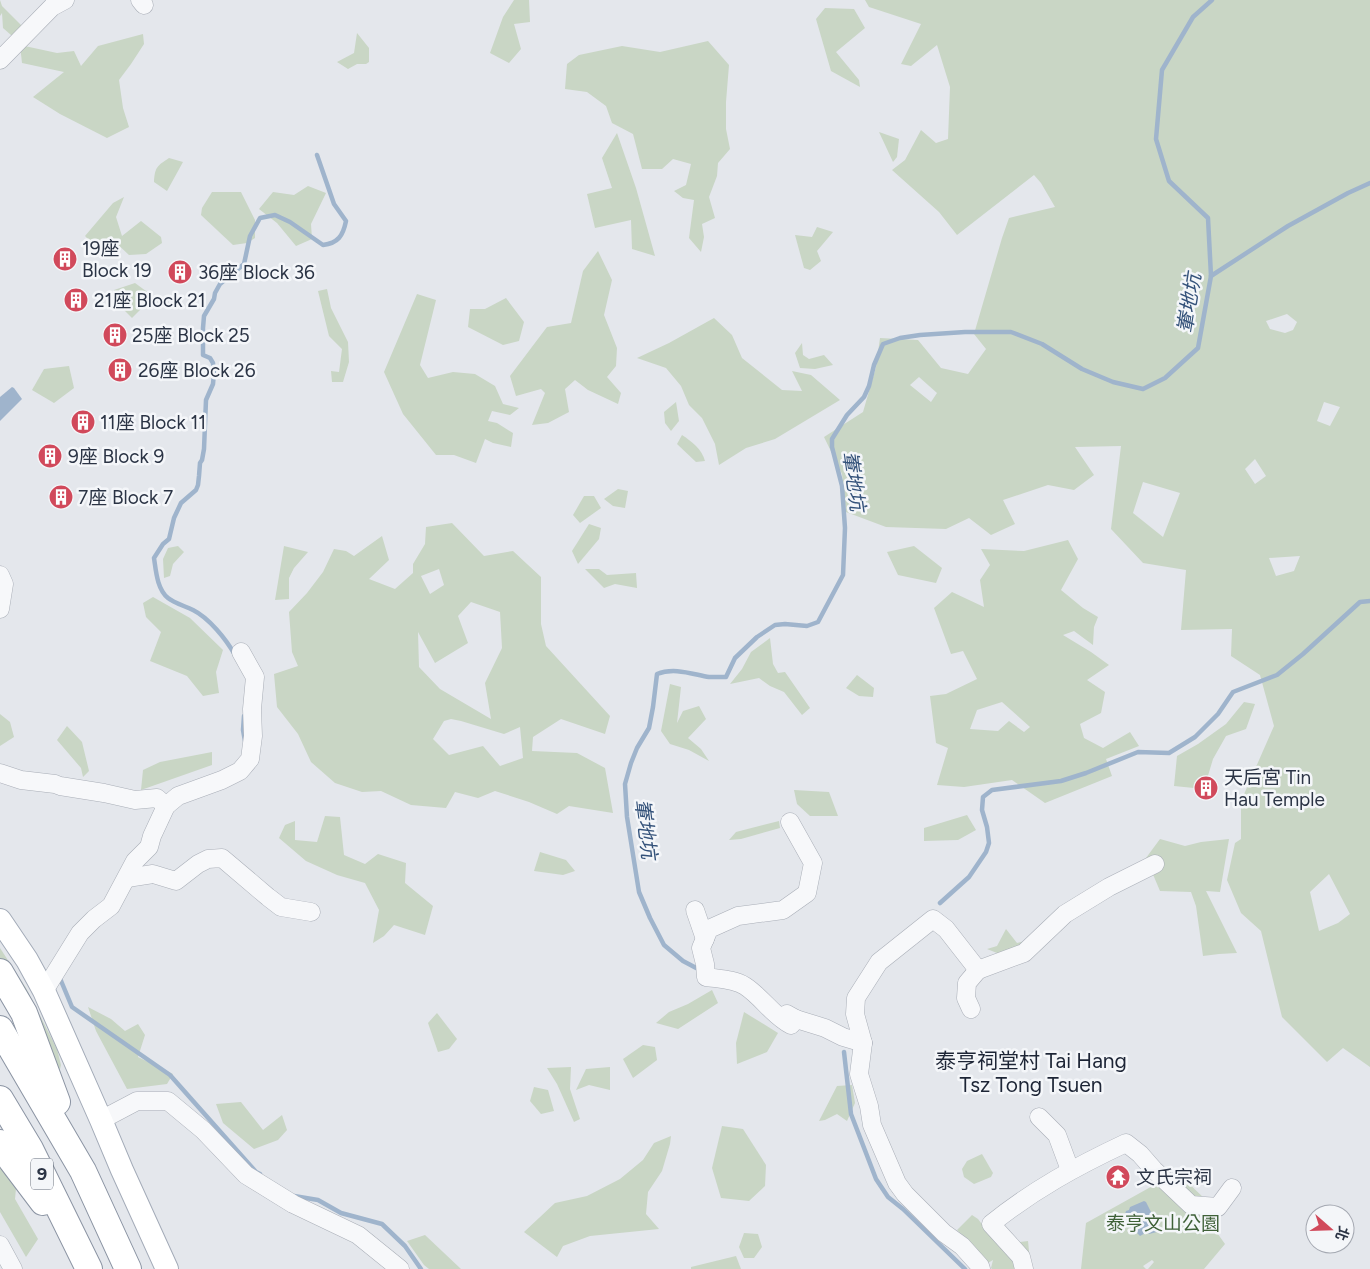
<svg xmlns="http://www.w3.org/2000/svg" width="1370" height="1269" viewBox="0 0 1370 1269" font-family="Figtree,'Noto Sans TC',sans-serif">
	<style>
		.green { fill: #c9d6c5; fill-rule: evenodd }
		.water { fill: #9fb4cc }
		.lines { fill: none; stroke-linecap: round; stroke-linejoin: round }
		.stream { stroke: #9fb4cc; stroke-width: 4.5 }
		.minor-casing { stroke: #a9aeb7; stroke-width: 19 }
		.major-casing { stroke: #a3abb8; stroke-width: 24 }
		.highway-casing { stroke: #8b94a3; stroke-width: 28 }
		.minor { stroke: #f7f8fa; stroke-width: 18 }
		.major { stroke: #fff; stroke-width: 22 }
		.highway { stroke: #fff; stroke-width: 26 }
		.labels { text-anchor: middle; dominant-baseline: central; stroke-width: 5; stroke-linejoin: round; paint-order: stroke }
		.shield { fill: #f4f6f9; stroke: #676e7b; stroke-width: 1 }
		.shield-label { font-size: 18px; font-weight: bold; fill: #2b3445 }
		.poi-label { font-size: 19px; fill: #2b3445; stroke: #f4f6f9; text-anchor: start }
		.park-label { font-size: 19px; fill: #3f6138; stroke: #f4f6f9 }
		.water-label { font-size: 20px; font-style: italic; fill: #34527a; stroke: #f4f6f9 }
		.quarter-label { font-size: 21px; fill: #1d2536; stroke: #f4f6f9 }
	</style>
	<rect width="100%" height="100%" fill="#e4e7ec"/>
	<!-- green -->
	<g class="green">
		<path d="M0,0L2,6L25,29L18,35H11L3,28L2,13L0,16Z"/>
		<path d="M514,0H529L530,22L514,24L521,49L509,63L490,53L503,17Z"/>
		<path d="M865,0H1370V1067L1343,1048L1327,1062L1282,1017L1261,931L1241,913L1227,880L1235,843L1241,839V801L1274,726L1260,675L1231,656L1232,629L1181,630L1186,570L1143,563L1111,529L1121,446L1075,447L1094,475L1074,490L1048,485L1003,500L1015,524L991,535L969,518L946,529L886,527L846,512L842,474L824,437L863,412L876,367L880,338L918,340L941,368L968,374L986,349L974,334L1002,238L1009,218L1055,207L1041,183L1034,175L957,235L939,212L892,170L905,160L921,130L936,143L948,139L950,87L937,45L911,66L901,64L921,24L869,7ZM1287,314L1297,322L1293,330L1285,333L1270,329L1266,321ZM919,377L937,393L931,402L910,385ZM1324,402L1340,407L1330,426L1317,421ZM1255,459L1266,476L1255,484L1245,469ZM1143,482L1180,493L1163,537L1133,513ZM1300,556L1294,571L1276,576L1269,558ZM1329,874L1350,914L1338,923L1319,931L1310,892Z"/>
		<path d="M825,8L854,9L865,28L836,52L859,80L860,87L831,71L816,19Z"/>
		<path d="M357,33L369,48V62L366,64H357L348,69L337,62L354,53Z"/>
		<path d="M143,34L144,44L131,64L119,80L123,108L129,127L107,138L60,114L33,97L64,72L22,63L20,45L57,53L74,51L81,66L98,46Z"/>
		<path d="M708,41L729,65L726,102V129L730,149L718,163L717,176L709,197L715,218L702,224L704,237L701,252L689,238L694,200L683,198L674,191L686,185L691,164L673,159L662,169H642L633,134L612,123L606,106L587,92L565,89L567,64L579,55L622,46L660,52Z"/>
		<path d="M879,132L899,139L897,157L893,162Z"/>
		<path d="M617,133L636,188L655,256L632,249L631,220L595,228L587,194L612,188L602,158Z"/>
		<path d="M169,158L183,162L167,191L154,182C155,167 157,166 169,158Z"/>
		<path d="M308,186L326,193L311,224L312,239L296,246L277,223L259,209L273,192L294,195Z"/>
		<path d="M212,192H241L255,220V238L247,243L233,245L201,215L202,208Z"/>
		<path d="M124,197L116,217L122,236L141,221L161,237L162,243L146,254L129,255L113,240L97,248L85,236L113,203Z"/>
		<path d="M817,227L833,232L817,251L821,261L810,270L804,268L795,235L812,237Z"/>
		<path d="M598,251L612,280L604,315L617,348L616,366L607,377L621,393L618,404L588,390L575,380L565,389L569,412L548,423L532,425L545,393L541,389L516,396L510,376L547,327L571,323L583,271Z"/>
		<path d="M135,283L150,294L142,308L132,318L115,301L114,290Z"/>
		<path d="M327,289L331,308L348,342L349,362L343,382H332L331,371L339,372L342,349L329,336L318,291Z"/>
		<path d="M417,294L436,300L420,365L428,378L453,372L475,374L495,386L503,404L519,408L510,415L492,411L488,421L497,423L513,433L511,447L493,443L485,439L476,463L454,455H436L403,414L384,372Z"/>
		<path d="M506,298L524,322L519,341L503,345L468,327L470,309H485Z"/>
		<path d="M714,318L732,335L742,358L782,390L802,391L792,371L811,375L840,400L775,439L746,448L719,465L715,444L702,418L689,405L681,386L666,368L637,358L669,343Z"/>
		<path d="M802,343L803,355L809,359L824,355L833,365L815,369L800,368L795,353Z"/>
		<path d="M69,366L74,388L54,403L32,390L44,369Z"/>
		<path d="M676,402L679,421L671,431L665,423L664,412Z"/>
		<path d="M682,435C691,441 702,449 705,461L696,462L677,444Z"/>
		<path d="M618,489L628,491L625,508L613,506L604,499Z"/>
		<path d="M584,496H594L601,508L580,523L573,515Z"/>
		<path d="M452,523L484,556L513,551L541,577V624L546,646L610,716L605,734L561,719L533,737L532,751L577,753L605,768L613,813L569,806L557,814L529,802L495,791L478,798L455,792L446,808L411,805L381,791L362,792L335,783L311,762L298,734L277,707L274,674L298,666L292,652L289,612L307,593L323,572L334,549L346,551L354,556L382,536L389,560L369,579L395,589L413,573V564L425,544L426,527ZM439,569L444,585L430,594L421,576ZM471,602L500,612L502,648L485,683L491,719L440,689L419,667L418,632L435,663L468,643L458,616ZM451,719L461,721L504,734L520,727L523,758L500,766L483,746L449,755L433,739L444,721Z"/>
		<path d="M589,524L601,528L599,539L578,564L572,551Z"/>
		<path d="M1068,540L1078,559L1061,590L1083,608L1098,617L1094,627L1093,645L1074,631L1063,635L1091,652L1109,665L1087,680L1105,692L1101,713L1080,724L1084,738L1103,748L1130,732L1139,746L1106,759L1112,776L1045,803L1012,780L964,787L937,785L948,748L936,743L930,696L946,694L977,679L963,651L951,654L934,608L952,592L984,607L980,580L990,565L981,549L1024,551ZM1002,702L1030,727L1024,732L1009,721L998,731L970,729L977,710Z"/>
		<path d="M178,546L184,552L173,564L170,576L164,578L163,559L168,548Z"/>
		<path d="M284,546L308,552L294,568L289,578V599L275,600Z"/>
		<path d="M914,546L942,568L936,583L898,575L887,552Z"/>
		<path d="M585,569H599L607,575L636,573L637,588L615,584L604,588Z"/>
		<path d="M153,597L190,618L223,650L216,672L219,693L203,696L187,676L150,661L161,632L146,617L143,603Z"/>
		<path d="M770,638L773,664L778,673L785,672L810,708L802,715L784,692L770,686L759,678L730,684L742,669L751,652Z"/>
		<path d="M857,675L874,688L873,697L859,696L846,688Z"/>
		<path d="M670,684L681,687L677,723L683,711L699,706L706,719L688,738L701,749L709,761L689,750L670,744L661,731Z"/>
		<path d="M1244,702L1255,704L1246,729L1226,736L1213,759L1204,789L1174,786L1177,756L1198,744L1226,724Z"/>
		<path d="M0,714L10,722L14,737L0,746Z"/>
		<path d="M67,726L82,742L89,771L83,777L81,768L57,740Z"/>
		<path d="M212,752V765L141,790L143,770L160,762Z"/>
		<path d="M794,790L829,792L838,816H810L797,804Z"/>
		<path d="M967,815L976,830L958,840L924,841V828Z"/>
		<path d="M325,816L340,817L344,855L365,864L378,854L406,863L405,883L433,906L425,935L394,925L384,936L373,943L379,910L365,883L337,875L306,861L279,838L285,825L295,821V840L317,842Z"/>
		<path d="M779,821L780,828L741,839L729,840L736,832Z"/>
		<path d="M1160,839L1185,846L1201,842L1229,839L1220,892L1206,891L1237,953L1219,954L1203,956L1196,906L1191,892L1160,891L1146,858Z"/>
		<path d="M540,852L566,860L575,871L563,875L534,871Z"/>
		<path d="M1006,929L1017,943L1025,941L1030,959L997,953L987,949L997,946Z"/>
		<path d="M0,948L26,988L57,1049L61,1065L57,1081L0,966Z"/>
		<path d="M712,990L718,1003L678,1029L656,1023L669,1012L688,1004Z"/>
		<path d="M88,1007L111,1019L125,1031L138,1024L145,1035L138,1057L173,1074L167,1084L127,1089L96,1031Z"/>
		<path d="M744,1012L778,1033L767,1052L737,1064L736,1043Z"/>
		<path d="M437,1013L457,1039L449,1049L438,1052L428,1023Z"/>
		<path d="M643,1045L655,1047L657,1060L633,1078L623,1059Z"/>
		<path d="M571,1067L570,1089L580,1119L574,1122L557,1084L547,1068Z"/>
		<path d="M610,1067V1090L589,1085L576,1090L586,1069Z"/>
		<path d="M852,1085L855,1103L847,1121L837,1114L825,1120L819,1121L837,1086Z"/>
		<path d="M534,1087L548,1090L554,1111L541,1114L530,1101Z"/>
		<path d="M241,1102L263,1130L282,1115L287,1130L278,1140L254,1149L223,1123L216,1104Z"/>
		<path d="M722,1126L743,1129L766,1165L765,1186L749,1201L721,1198L712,1168Z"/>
		<path d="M671,1136L670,1144L662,1171L648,1192L646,1214L659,1229L590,1236L563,1246L557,1257L524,1232L555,1203L587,1196L620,1179L643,1160L654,1143Z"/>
		<path d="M982,1154L993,1173L991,1177L974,1184L964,1177L962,1169L967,1161Z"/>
		<path d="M0,1163L17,1178L15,1199L38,1239L26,1257L0,1212Z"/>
		<path d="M1174,1174L1178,1179L1181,1176L1206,1200L1200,1209L1225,1244L1204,1269H1148L1154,1262L1152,1260L1143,1266L1146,1269H1081L1086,1223Z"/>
		<path d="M972,1215L978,1219L1000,1248L1013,1243L1028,1241L1030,1261L1014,1269H992L991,1268L993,1260L988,1263L957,1230Z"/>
		<path d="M744,1233L758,1234L762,1247L754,1258H744L739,1247Z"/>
		<path d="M425,1235L461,1269H429L424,1265L407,1241Z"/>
		<path d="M736,1256L741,1269H691V1267Z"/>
	</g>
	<!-- water -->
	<g class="water">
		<path d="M12,387L14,388L22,399L0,421V397Z"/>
		<path d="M1144,1201L1146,1202L1154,1218V1221L1156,1222L1158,1230L1157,1232L1149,1234L1147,1232L1140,1236C1133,1230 1132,1220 1125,1214L1126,1211L1129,1210L1130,1207Z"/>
	</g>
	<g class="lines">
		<!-- stream -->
		<g class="stream">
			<path d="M1211,276L1288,226L1348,193L1370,183"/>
			<path d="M235,655C226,639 209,618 193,610C185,606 174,603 168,598C157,589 156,571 154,558L163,544L169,539L174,518L181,503L196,490L198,485L199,476L200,463L202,460L204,449L206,400L213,384L214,372L213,363L210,358L203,355V328L204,316L214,299L215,293L220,284L244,264L250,236L260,218L275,215L290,222L323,245C338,243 343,236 346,221L334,204L317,155"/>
			<path d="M244,716L243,730L245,741"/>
			<path d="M940,903L969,877L986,852L989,843L987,827L982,810L983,797L992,790L1061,781L1086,773L1138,752L1169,753L1195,737L1218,714L1233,692L1277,675L1303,654L1360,602L1370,601"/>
			<path d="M700,970L683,961L664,945L650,918L639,892L627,817L625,784L631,763L637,748L649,728L653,707L657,674C674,667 692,674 709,677C715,677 720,677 726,677L735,658L757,637L775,625L785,624L807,626L818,622L843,575L845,528L842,486L832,447V439L847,415L864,397L869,386L874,365L883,344L900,338L920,335L965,332H1011L1042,344L1082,369L1113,382L1143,389L1165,378L1198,348L1211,276L1208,218L1169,181L1156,139L1162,70L1193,17L1212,0"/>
			<path d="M59,976L72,1007L170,1075L256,1172L260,1174"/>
			<path d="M844,1052L851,1114L876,1179L888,1197L903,1209L965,1269"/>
			<path d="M294,1196L318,1200L341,1213L382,1224L405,1246L421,1269"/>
		</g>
		<defs>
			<g id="minor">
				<path d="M140,0L144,5"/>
				<path d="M0,60L52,7L65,0"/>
				<path d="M0,575L4,584L0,609"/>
				<path d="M0,773L21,780L55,784L60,786L104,793L135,800L157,798L166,806"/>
				<path d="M790,822L813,863L807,893L783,910L738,916L709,929L701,948L705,964L706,977C719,979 734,979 745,986C762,997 773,1016 791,1025L796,1019"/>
				<path d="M127,878L153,874L176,881L198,864L208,859L222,858L268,897L281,907L311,912"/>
				<path d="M695,910L705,939"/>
				<path d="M44,991L80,933L94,919L111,906L135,861L149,847L152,836L166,806L178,796L222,780L240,771L250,759L253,736L252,709L255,677L241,652"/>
				<path d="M971,1009L966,998L967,983L978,970"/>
				<path d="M787,1014L796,1019L825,1028L843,1037L863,1043"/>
				<path d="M1039,1117L1057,1135L1070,1170"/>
				<path d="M101,1120L137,1101H168L203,1130L246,1175L293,1204L358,1235L400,1269"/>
				<path d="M0,1245L13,1269"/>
				<path d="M981,1269L980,1266L962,1246L944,1233L905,1194L897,1183L872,1125L869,1106L859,1074L863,1043L855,1014L856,998L879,962L933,919L946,929L978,970L1024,953L1065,914L1109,887L1155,864"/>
				<path d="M1024,1269L1021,1257L991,1224C1033,1190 1077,1166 1126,1143L1140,1154L1154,1170L1191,1205L1218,1207L1232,1188"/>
			</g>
			<path id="major" d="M0,920L27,960L44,991L101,1120L122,1170L167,1269"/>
			<g id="highway">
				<path d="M0,972L24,1013L57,1102"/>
				<path d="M0,1029L83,1171L128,1269"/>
				<path d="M0,1099L30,1149L89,1269"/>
				<path d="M0,1143L12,1161L43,1202"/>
			</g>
		</defs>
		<!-- minor casing -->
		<use href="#minor" class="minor-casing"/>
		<!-- major casing -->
		<use href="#major" class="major-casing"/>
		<!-- highway casing -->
		<use href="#highway" class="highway-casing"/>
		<!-- minor -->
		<use href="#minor" class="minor"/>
		<!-- major -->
		<use href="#major" class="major"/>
		<!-- highway -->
		<use href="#highway" class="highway"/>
	</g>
	<!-- icons -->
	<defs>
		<symbol id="building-disc" viewBox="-11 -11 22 22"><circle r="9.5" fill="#d1495b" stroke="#f4f6f9"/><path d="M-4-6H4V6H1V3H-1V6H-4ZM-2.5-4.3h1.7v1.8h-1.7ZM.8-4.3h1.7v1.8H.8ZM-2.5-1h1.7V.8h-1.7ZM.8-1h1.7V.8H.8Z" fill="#fff"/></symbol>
		<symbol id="temple-disc" viewBox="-11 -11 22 22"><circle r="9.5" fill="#d1495b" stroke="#f4f6f9"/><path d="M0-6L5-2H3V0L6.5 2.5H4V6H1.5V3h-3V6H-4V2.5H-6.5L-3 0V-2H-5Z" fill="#fff"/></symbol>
	</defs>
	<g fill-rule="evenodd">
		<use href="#building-disc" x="51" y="245" width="28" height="28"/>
		<use href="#building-disc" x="166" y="258" width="28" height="28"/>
		<use href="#building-disc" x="62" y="286" width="28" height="28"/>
		<use href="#building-disc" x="101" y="321" width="28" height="28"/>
		<use href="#building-disc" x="106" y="356" width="28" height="28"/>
		<use href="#building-disc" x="69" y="408" width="28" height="28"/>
		<use href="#building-disc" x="36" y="442" width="28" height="28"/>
		<use href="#building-disc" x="47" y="483" width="28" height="28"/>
		<use href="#building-disc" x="1192" y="774" width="28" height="28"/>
		<use href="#temple-disc" x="1104" y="1163" width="28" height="28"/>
	</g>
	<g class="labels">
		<!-- shield labels -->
		<rect class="shield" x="31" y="1158.5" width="22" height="31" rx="4"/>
		<g class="shield-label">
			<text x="42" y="1174">9</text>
		</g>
		<!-- poi labels -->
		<g class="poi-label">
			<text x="82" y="248">19座<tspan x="82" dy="22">Block 19</tspan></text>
			<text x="198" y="272">36座 Block 36</text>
			<text x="94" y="300">21座 Block 21</text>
			<text x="132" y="335">25座 Block 25</text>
			<text x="138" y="370">26座 Block 26</text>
			<text x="100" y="422">11座 Block 11</text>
			<text x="68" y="456">9座 Block 9</text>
			<text x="78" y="497">7座 Block 7</text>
			<text x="1224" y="777">天后宮 Tin<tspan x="1224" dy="22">Hau Temple</tspan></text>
			<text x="1136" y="1177">文氏宗祠</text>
		</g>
		<!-- park labels -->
		<g class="park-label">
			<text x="1163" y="1223">泰亨文山公園</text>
		</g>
		<!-- water labels -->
		<g class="water-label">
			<text transform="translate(1189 303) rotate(-81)">輋地坑</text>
			<text transform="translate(854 481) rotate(82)">輋地坑</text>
			<text transform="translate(646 829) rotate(83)">輋地坑</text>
		</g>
		<!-- quarter labels -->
		<g class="quarter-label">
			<text x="1031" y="1060">泰亨祠堂村 Tai Hang<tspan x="1031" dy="24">Tsz Tong Tsuen</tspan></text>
		</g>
	</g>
	<!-- north arrow -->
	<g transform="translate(1330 1229) rotate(110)"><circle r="24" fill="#f4f6f9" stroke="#a4a8b1"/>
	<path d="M0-4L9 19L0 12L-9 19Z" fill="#d1495b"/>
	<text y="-8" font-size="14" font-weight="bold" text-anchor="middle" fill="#2b3445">北</text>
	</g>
</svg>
